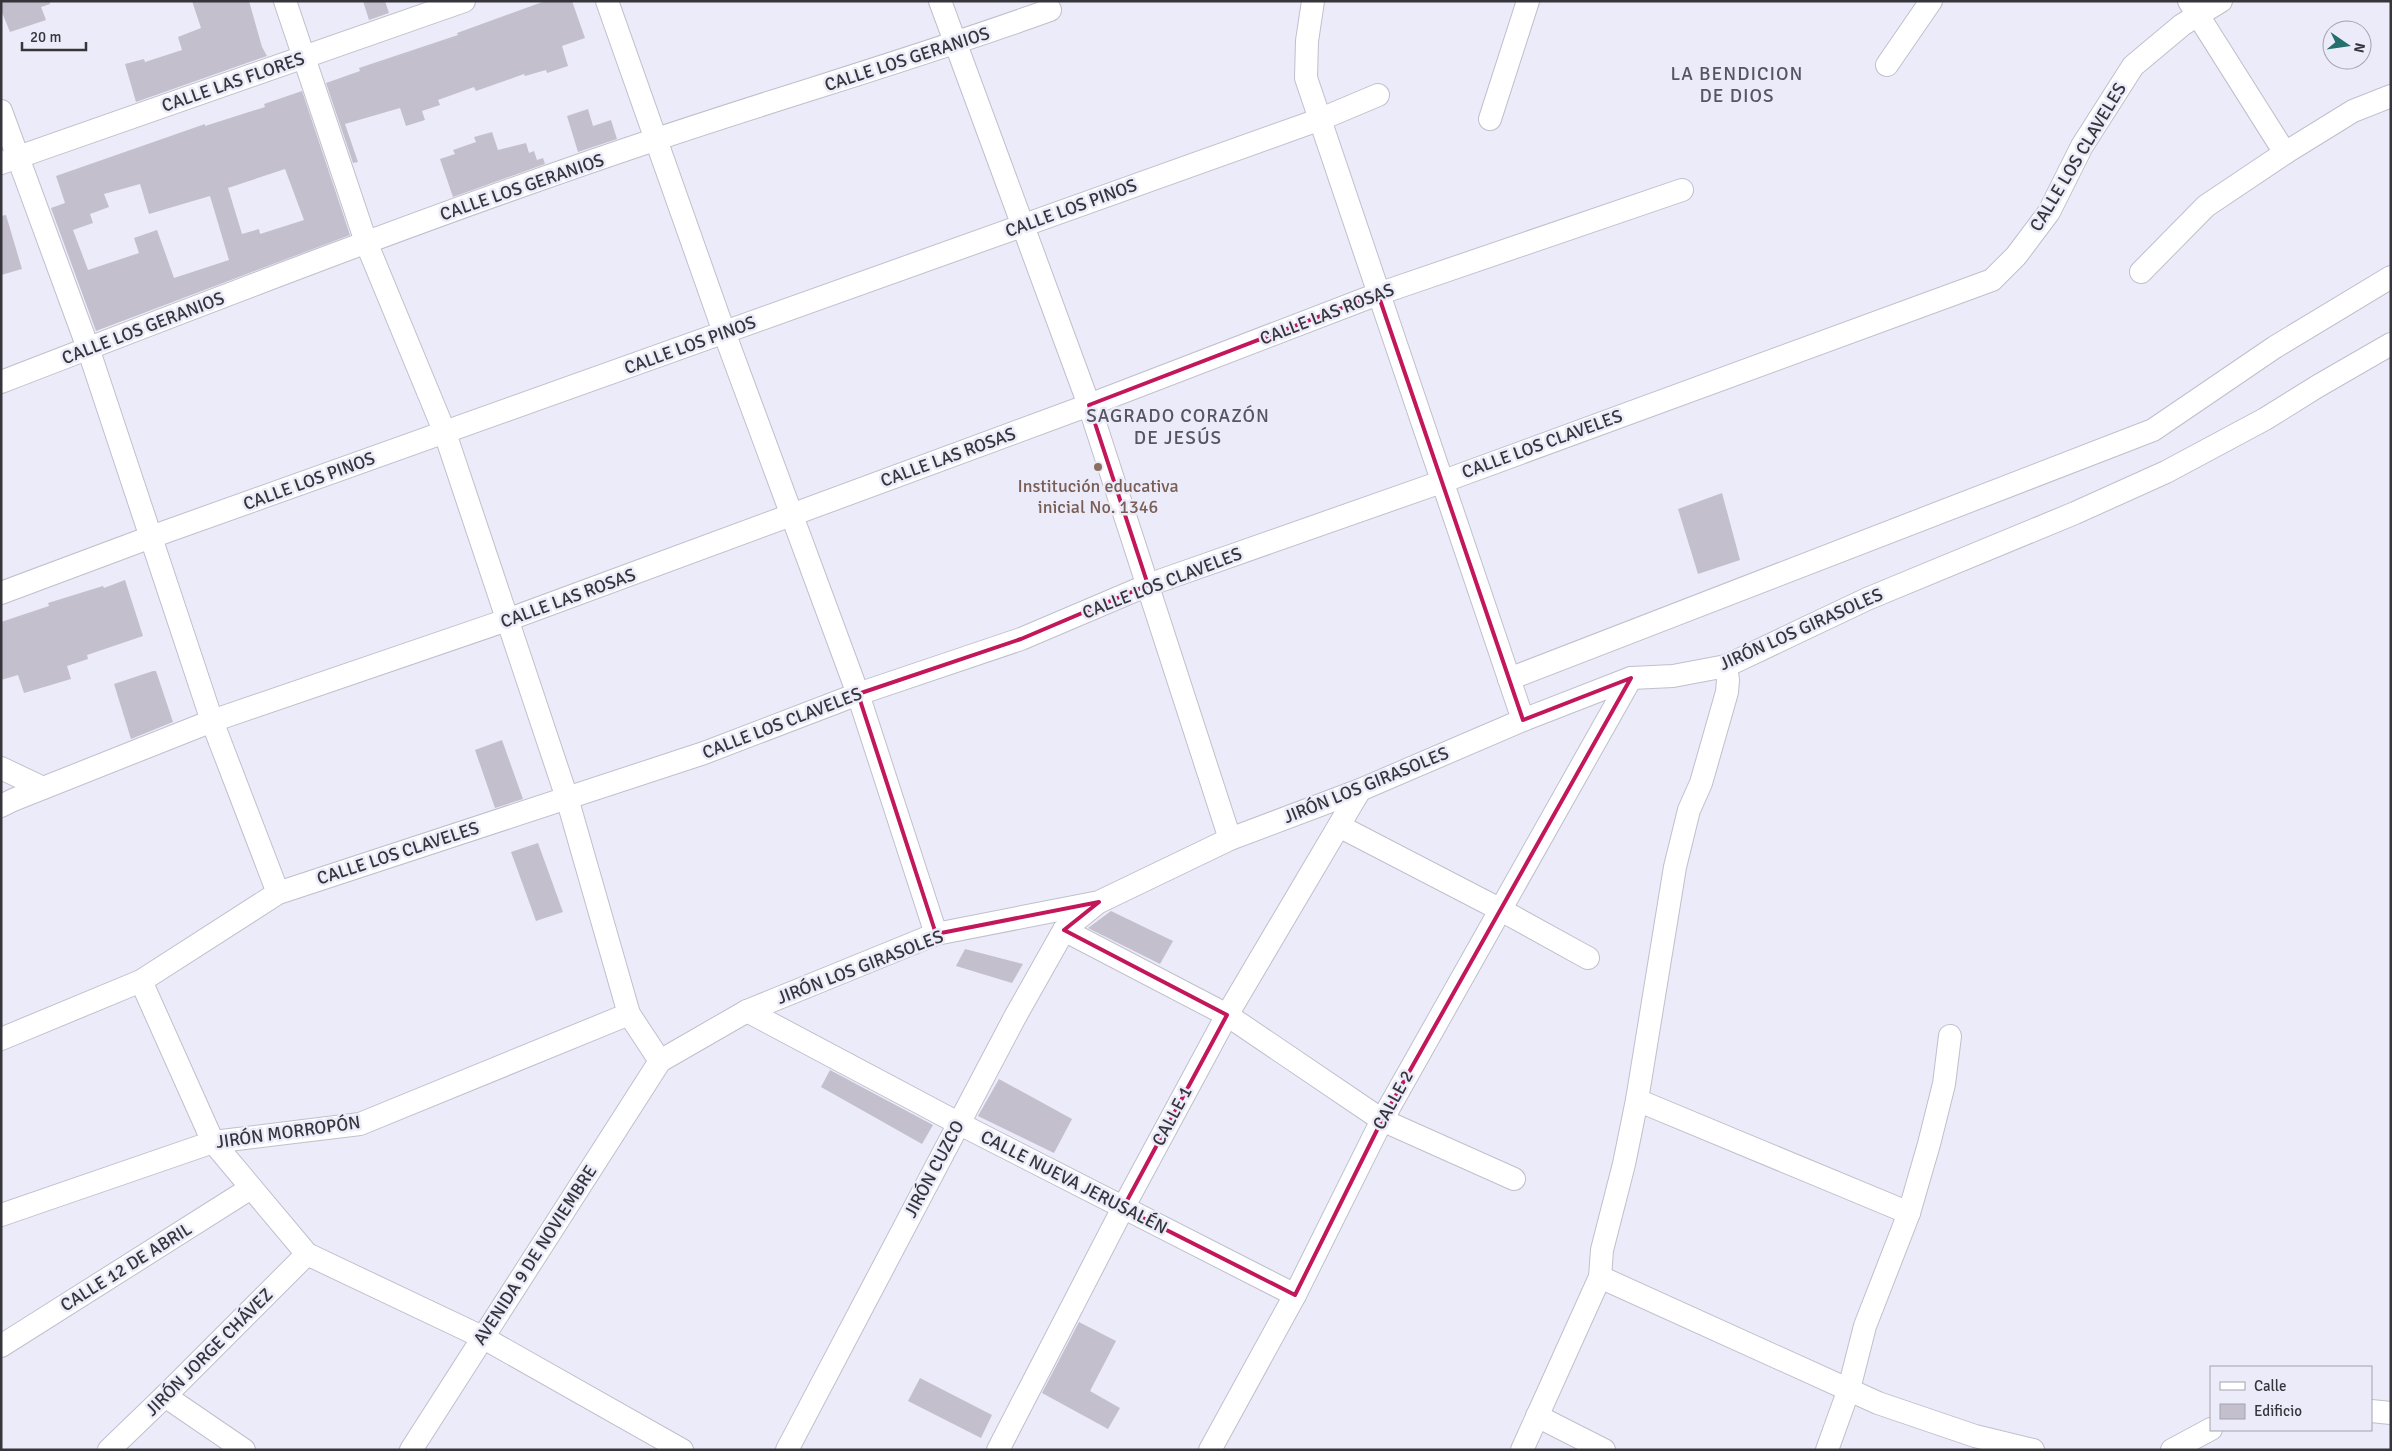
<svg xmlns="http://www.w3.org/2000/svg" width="2392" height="1451" viewBox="0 0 2392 1451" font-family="Signika,sans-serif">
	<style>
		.building { fill: #c4bfcd; fill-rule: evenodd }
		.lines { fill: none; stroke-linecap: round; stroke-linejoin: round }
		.street-casing { stroke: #c0bfcc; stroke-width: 24 }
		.street { stroke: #fff; stroke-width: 22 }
		.marked { fill: none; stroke: #c2185b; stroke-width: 4; stroke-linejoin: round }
		.education-dot { fill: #8d6e63; stroke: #ecebf9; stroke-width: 2 }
		.labels { text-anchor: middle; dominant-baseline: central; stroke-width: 5; stroke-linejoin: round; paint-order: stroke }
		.street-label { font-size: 18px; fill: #36353b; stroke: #ecebf9 }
		.education-label { font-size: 18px; fill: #785e54; stroke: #ecebf9 }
		.neighbourhood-label { font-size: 19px; letter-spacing: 1px; fill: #575561; stroke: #ecebf9 }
	</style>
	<rect width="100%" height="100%" fill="#ecebf9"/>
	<!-- building -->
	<g class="building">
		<path d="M1,1H50V4L41,7L46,20L10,32L1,10Z"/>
		<path d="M192,1H249L262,47L267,56L136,102L125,64L144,59L145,62L182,50L178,37L201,28Z"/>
		<path d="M363,1H385L389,13L369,20Z"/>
		<path d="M545,1H572L585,38L562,46L568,66L547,73L546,70L525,76L524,74L476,91L474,87L438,100L440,105L422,111L425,120L406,126L400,108L345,124L358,162L353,163L326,83L360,71L359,68L458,35L457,33Z"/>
		<path d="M302,91L350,235L96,331L51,208L65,203L56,176L205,124V126L265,107L264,104ZM285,169L304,220L260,234L259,229L242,234L228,188ZM140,184L149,214L210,196L229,260L174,278L157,230L134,238L139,253L88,270L73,230L93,223L90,214L109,207L104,194Z"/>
		<path d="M588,109L593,126L611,120L617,139L578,152L567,116Z"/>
		<path d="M492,132L498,150L526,143L529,153L534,151L537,160L543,158L545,164L453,197L440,159L455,154L453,150L476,142L474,137Z"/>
		<path d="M6,215L22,269L1,275V216Z"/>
		<path d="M1722,493L1740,560L1698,574L1678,509Z"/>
		<path d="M125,580L143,636L87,655L88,659L67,666L71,679L24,693L18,675L1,680V622L49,606L48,603L103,586L104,588Z"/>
		<path d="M153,671H156L173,722L131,739L114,684Z"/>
		<path d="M502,740L523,799L495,808L475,750Z"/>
		<path d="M538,843L563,912L536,921L511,852Z"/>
		<path d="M1111,911L1173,941L1160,964L1088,928Z"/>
		<path d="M965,949L1023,964L1012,983L956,966Z"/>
		<path d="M830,1070L933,1125L922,1144L821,1087Z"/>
		<path d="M999,1079L1072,1119L1054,1153L978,1116Z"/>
		<path d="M1079,1322L1116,1341L1090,1391L1120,1408L1108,1429L1042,1393Z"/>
		<path d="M920,1378L992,1415L981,1438L908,1401Z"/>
	</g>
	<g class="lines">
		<defs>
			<g id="street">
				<path d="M285,1L366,242L445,433L567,798L629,1014"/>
				<path d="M607,1L724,332L858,694L936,934"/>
				<path d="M940,1L1089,405L1230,839"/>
				<path d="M1313,1L1307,41L1306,78L1523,720"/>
				<path d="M2189,1L2285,153L2353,111L2391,96"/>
				<path d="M1887,65L1931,1"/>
				<path d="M1,111L88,348L212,721L278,893"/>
				<path d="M1490,119L1528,1"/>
				<path d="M1,163L464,1"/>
				<path d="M2141,272L2206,206L2285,153"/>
				<path d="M1,382C219,298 436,213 657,139C788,95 920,57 1050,10"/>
				<path d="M1,593L151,537L1321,119L1378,95"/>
				<path d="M1509,679L2153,430L2275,347L2391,277"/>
				<path d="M1,768L43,788"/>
				<path d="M1,806L13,800L212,721L507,620L1089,405L1378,294L1682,190"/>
				<path d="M1339,826L1501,910L1588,958"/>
				<path d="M1064,930L1227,1015L1382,1120L1514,1179"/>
				<path d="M141,981L213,1142L307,1254L482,1337L682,1450"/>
				<path d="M747,1011L958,1123L1295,1295"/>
				<path d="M1,1039L141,981L278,893L704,753L858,694L1021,639L1148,585L1444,481L1992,280L2016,256L2049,212L2082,146L2133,66L2182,25L2221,1"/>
				<path d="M1637,1100L1909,1213"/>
				<path d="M1,1215L213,1142L360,1124L629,1014L660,1061"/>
				<path d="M1600,1277L1878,1403L1975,1436L2033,1450"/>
				<path d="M1,1346L251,1188"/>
				<path d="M165,1396L244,1450"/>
				<path d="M2371,1411L2391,1413"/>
				<path d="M1537,1416L1604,1450"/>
				<path d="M109,1450L165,1396L307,1254"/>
				<path d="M411,1450L660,1061L747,1011L936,934L1099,902L1230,839L1360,790L1523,720L1631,678L1673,676L1726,666L1867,599L2075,513L2166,472L2265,419L2318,386L2391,344"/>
				<path d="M787,1450L1015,1017L1064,930L1095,905"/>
				<path d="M998,1450L1123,1208L1227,1015L1360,790"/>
				<path d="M1210,1450L1295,1295L1382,1120L1631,678"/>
				<path d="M1522,1450L1600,1277L1602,1250L1624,1164L1637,1100L1675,867L1689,810L1701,783L1727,692L1728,680L1726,666"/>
				<path d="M1827,1450L1849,1389L1865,1326L1909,1213L1929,1144L1944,1084L1950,1036"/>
				<path d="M2172,1450L2211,1429"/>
			</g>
		</defs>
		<!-- street casing -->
		<use href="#street" class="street-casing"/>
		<!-- street -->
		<use href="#street" class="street"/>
	</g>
	<!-- marked area -->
	<path class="marked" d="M1378,294L1523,720L1631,678L1382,1120L1295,1295L1123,1208L1227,1015L1064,930L1099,902L936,934L858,694L1021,639L1148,585L1089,405Z"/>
	<!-- markers -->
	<circle class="education-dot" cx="1098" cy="467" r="5"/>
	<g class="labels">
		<!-- street labels -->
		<g class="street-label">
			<text transform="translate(907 59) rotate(-18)">CALLE LOS GERANIOS</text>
			<text transform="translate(233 82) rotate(-19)">CALLE LAS FLORES</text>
			<text transform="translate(2078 157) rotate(-59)">CALLE LOS CLAVELES</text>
			<text transform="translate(522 187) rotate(-19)">CALLE LOS GERANIOS</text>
			<text transform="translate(1071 208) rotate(-20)">CALLE LOS PINOS</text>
			<text transform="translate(1327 314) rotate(-21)">CALLE LAS ROSAS</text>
			<text transform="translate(143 328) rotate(-21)">CALLE LOS GERANIOS</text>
			<text transform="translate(690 345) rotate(-20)">CALLE LOS PINOS</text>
			<text transform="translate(1542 444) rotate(-20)">CALLE LOS CLAVELES</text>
			<text transform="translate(948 457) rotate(-20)">CALLE LAS ROSAS</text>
			<text transform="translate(309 481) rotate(-20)">CALLE LOS PINOS</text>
			<text transform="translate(1162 583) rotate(-21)">CALLE LOS CLAVELES</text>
			<text transform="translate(568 598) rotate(-20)">CALLE LAS ROSAS</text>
			<text transform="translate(1801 629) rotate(-24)">JIRÓN LOS GIRASOLES</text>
			<text transform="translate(782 723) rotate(-21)">CALLE LOS CLAVELES</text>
			<text transform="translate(1366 785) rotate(-22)">JIRÓN LOS GIRASOLES</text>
			<text transform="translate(398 853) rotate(-18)">CALLE LOS CLAVELES</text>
			<text transform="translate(860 967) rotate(-21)">JIRÓN LOS GIRASOLES</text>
			<text transform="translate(1393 1100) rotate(-61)">CALLE 2</text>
			<text transform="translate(1172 1116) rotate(-62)">CALLE 1</text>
			<text transform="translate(288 1132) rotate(-8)">JIRÓN MORROPÓN</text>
			<text transform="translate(934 1169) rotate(-62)">JIRÓN CUZCO</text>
			<text transform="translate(1074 1182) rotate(27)">CALLE NUEVA JERUSALÉN</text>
			<text transform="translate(535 1255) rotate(-57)">AVENIDA 9 DE NOVIEMBRE</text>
			<text transform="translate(126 1267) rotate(-32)">CALLE 12 DE ABRIL</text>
			<text transform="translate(209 1352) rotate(-45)">JIRÓN JORGE CHÁVEZ</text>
		</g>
		<!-- education labels -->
		<g class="education-label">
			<text x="1098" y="486">Institución educativa<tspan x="1098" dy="21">inicial No. 1346</tspan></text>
		</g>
		<!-- neighbourhood labels -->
		<g class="neighbourhood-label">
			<text x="1737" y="74">LA BENDICION<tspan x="1737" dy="22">DE DIOS</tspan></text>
			<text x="1178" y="416">SAGRADO CORAZÓN<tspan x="1178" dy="22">DE JESÚS</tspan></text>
		</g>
	</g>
	<!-- border -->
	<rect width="2392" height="1451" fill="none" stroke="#36353b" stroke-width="5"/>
	<!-- legend -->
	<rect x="2210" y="1366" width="162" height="65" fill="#ecebf9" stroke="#a3a2ad"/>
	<rect x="2220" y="1382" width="25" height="8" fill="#ffffff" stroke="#a3a2ad"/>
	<text x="2254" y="1391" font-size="15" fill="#36353b">Calle</text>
	<rect x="2220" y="1404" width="25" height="15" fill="#c4bfcd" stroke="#a3a2ad"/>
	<text x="2254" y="1416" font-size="15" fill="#36353b">Edificio</text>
	<!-- north arrow -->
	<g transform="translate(2347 45) rotate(103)"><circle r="24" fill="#ecebf9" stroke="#a3a2ad"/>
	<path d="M0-4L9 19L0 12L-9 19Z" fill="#256f6c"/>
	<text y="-8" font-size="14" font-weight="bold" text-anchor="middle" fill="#36353b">N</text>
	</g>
	<!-- scale -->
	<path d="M22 42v8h64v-8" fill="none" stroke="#36353b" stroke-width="2.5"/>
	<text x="30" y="42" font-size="15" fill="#36353b" stroke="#ecebf9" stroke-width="4" paint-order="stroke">20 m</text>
</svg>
